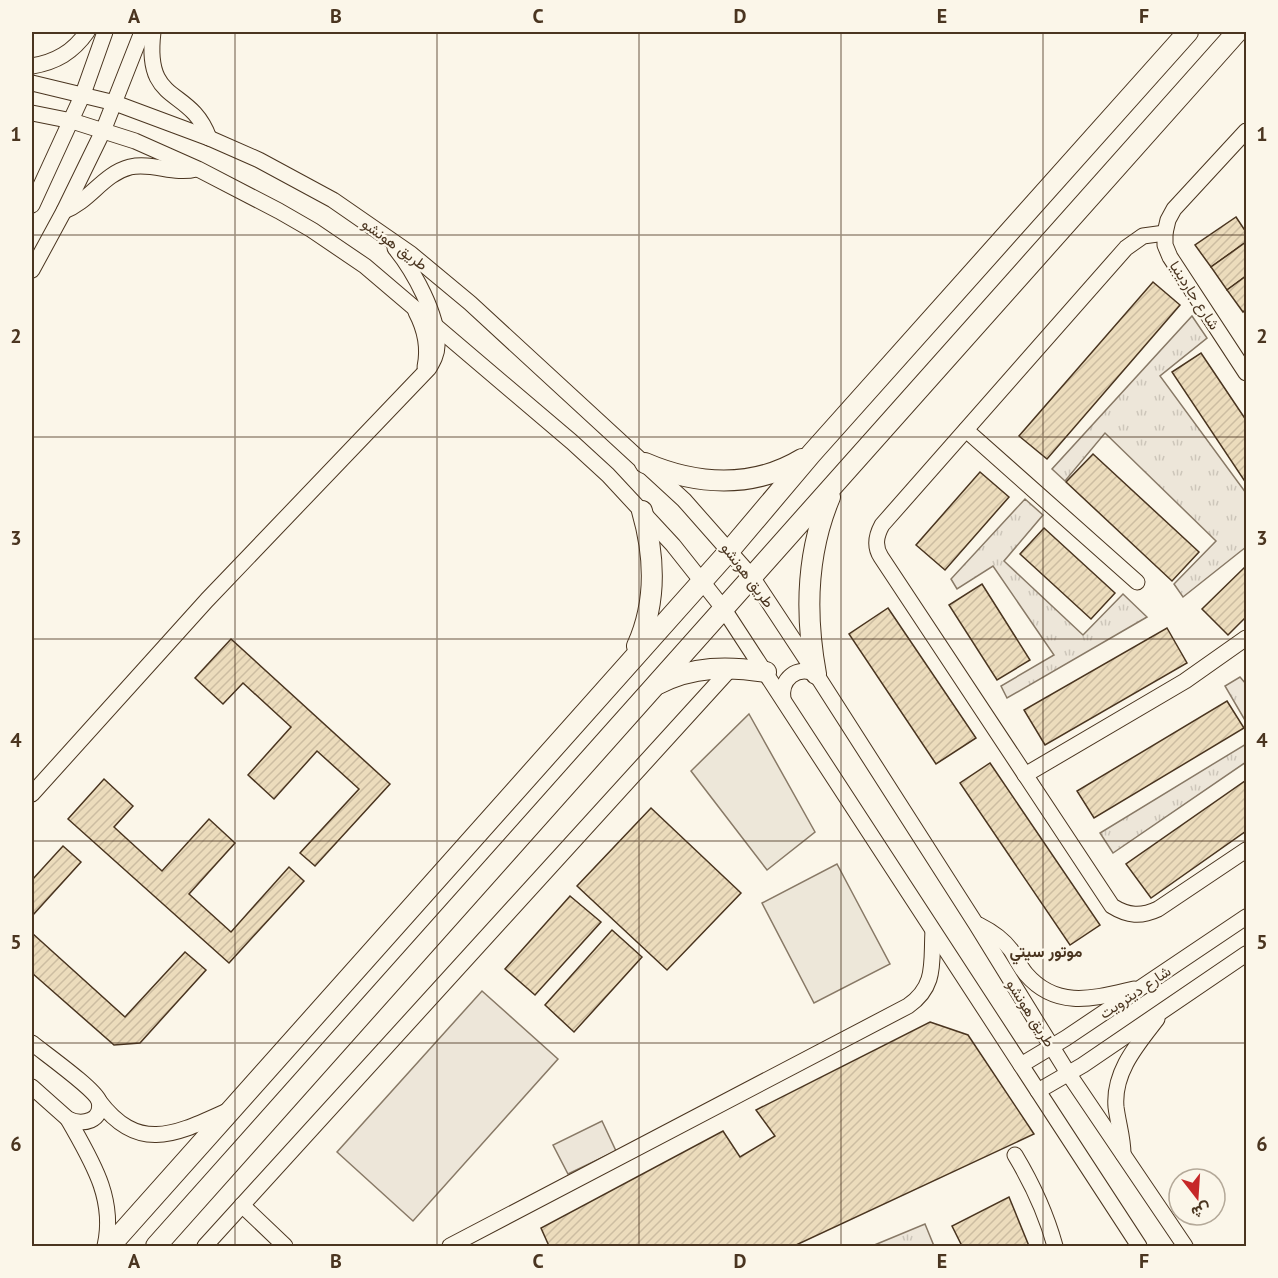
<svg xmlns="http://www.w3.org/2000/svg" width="1278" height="1278" viewBox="0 0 1278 1278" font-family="'PT Sans',Vazirmatn,sans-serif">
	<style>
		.park { fill: url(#park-tufts); stroke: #887966; stroke-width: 1.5 }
		.pitch { fill: #ede6d9; stroke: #887966; stroke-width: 1.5 }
		.parking { fill: #ede7d9; stroke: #887966; stroke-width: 1.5 }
		.building { fill: url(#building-hatch); stroke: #4a3520; stroke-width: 1.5 }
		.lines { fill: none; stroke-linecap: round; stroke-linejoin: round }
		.minor-casing { stroke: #4a3520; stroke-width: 17 }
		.major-casing { stroke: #4a3520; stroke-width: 22 }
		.minor { stroke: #fbf6e9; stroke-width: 15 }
		.major { stroke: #fbf6e9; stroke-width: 20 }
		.grid { fill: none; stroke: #4a3520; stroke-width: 1.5; stroke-opacity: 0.55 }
		.labels { text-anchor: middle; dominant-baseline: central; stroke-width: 4.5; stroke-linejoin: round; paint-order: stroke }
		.street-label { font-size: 15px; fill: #4a3520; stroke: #fbf6e9 }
		.neighbourhood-label { font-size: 16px; font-weight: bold; fill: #4a3520; stroke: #fbf6e9 }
		.neatline { fill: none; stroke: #4a3520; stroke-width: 2 }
		.grid-label { font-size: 20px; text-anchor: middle; font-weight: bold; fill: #4a3520 }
	</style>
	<defs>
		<pattern id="park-tufts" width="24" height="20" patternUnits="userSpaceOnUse" patternTransform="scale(1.5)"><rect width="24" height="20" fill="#ede6d9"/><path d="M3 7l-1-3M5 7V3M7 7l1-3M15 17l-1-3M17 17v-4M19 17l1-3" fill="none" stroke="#cdc6ba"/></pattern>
		<pattern id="building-hatch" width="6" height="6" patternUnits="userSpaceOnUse" patternTransform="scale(1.5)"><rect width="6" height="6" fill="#ecdcbc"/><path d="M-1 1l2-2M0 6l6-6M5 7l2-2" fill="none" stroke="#ccbda1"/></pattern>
	</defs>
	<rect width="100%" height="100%" fill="#fbf6e9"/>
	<!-- park -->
	<g class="park">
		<path d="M1192,316L1207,338L1160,376L1246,493V547L1183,597L1174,584L1216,541L1105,433L1065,481L1052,469Z"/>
		<path d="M1025,499L1043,515L1004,561L1083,635L1123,594L1147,617L1007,698L1001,686L1054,655L993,566L957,589L951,579Z"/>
		<path d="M1240,677L1246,684V722L1225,686Z"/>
		<path d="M1246,744V762L1113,853L1100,833Z"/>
		<path d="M925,1224L934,1246H872Z"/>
	</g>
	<!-- pitch -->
	<g class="pitch">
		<path d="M482,991L558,1059L413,1221L337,1152Z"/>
		<path d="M602,1121L616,1151L568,1174L553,1145Z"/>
	</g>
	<!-- parking -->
	<g class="parking">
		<path d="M749,714L815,832L767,870L691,771Z"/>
		<path d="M837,864L890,964L814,1003L762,903Z"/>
	</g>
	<!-- building -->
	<g class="building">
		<path d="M1236,217L1246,232V242L1211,267L1195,245Z"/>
		<path d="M1246,242V276L1227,290L1211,267Z"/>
		<path d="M1246,276V309L1243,312L1227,290Z"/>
		<path d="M1153,282L1180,305L1047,459L1019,436Z"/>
		<path d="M1201,353L1246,420V483L1172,372Z"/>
		<path d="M1093,454L1199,552L1172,581L1066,482Z"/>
		<path d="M980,472L1009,497L945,570L916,545Z"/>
		<path d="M1044,528L1115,593L1091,619L1020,554Z"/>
		<path d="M1246,566V617L1228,635L1202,609Z"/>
		<path d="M982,584L1030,660L997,680L949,605Z"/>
		<path d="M888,608L976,738L936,764L849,634Z"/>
		<path d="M1167,628L1187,663L1045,745L1024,710Z"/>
		<path d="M231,639L390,784L315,866L300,853L359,789L317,751L274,799L248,775L291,727L243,683L223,704L195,678Z"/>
		<path d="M1227,701L1244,728L1094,818L1077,791Z"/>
		<path d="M990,763L1100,925L1070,945L960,783Z"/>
		<path d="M104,779L133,806L114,827L162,871L209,819L235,843L189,894L231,932L289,867L304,881L229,963L68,819Z"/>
		<path d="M1245,781L1246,784V831L1151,898L1126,864Z"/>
		<path d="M651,808L741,893L667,970L577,886Z"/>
		<path d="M63,846L81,862L32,916V880Z"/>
		<path d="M570,896L601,922L535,995L505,969Z"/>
		<path d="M612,930L642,957L574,1032L545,1005Z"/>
		<path d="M32,933L125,1017L185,952L206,970L140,1043L114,1045L32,973Z"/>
		<path d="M930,1022L968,1035L1034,1134L794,1246H549L541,1228L723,1131L740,1157L775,1136L756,1110Z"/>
		<path d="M1009,1197L1029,1246H962L952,1226Z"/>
	</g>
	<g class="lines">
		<defs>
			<g id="minor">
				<path d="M153,32C144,107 190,85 209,138"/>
				<path d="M32,66C56,62 73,52 87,32"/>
				<path d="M32,83L115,103L209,138L259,160L333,200L411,254L470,303L684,500L752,577L816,674L976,924L1068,1073L1185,1246"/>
				<path d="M32,113L72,121L135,141L198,169L279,211L312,230L365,266L572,442L608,475L673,545L723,608L1139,1246"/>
				<path d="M1246,131L1174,209L1168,220L1165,233V245L1170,257L1246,373"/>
				<path d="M32,205L83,94L105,32"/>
				<path d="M64,211C90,201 103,174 130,167C153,162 174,175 196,169"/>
				<path d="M1165,233L1143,236L1126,248L882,525C876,536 874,546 881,557L1112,906C1128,916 1141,917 1158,909L1246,850"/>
				<path d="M32,270L64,211L103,131L142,32"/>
				<path d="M416,312C425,329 429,348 425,367"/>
				<path d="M966,430L1137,582"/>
				<path d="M783,699C780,679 797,665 816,674"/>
				<path d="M1025,775L1185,681L1246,638"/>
				<path d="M32,794L207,600L429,368C433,361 437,354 437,346C439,316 413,270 395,248"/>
				<path d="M979,925C991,931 1003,939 1011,950C1016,958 1020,967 1026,974C1057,1010 1095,998 1134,989"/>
				<path d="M32,1043C44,1053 95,1089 99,1101C104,1121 82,1126 68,1119L32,1087"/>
				<path d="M1021,1065L1066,1038L1246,917"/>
				<path d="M1038,1091L1083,1065L1246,954"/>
				<path d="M99,1101C139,1154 176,1134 227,1111"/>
				<path d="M68,1119C91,1160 116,1198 105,1246"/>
				<path d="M1123,1154C1123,1138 1118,1123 1116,1107C1113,1072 1137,1045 1157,1019"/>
				<path d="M1015,1155C1033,1185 1046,1213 1055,1246"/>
				<path d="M242,1205L285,1246"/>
				<path d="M205,1246L732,667"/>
				<path d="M450,1246L908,1006C937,986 931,962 933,931"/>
			</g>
			<g id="major">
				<path d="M645,463C696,485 752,489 802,459"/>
				<path d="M637,646C657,602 655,556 642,511"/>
				<path d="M816,674C805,614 806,554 830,497"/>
				<path d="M658,684C693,666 728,666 766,672"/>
				<path d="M110,1246L730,550L812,453L1188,32"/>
				<path d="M156,1246L1237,32"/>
			</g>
		</defs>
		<!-- minor casing -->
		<use href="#minor" class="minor-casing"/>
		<!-- major casing -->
		<use href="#major" class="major-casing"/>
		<!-- minor -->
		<use href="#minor" class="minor"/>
		<!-- major -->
		<use href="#major" class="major"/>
	</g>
	<!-- grid -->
	<path class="grid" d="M235,32V1246M437,32V1246M639,32V1246M841,32V1246M1043,32V1246M32,235H1246M32,437H1246M32,639H1246M32,841H1246M32,1043H1246"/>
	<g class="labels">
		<!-- street labels -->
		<g class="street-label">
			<text transform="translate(395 244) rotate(36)">طريق هونشو</text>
			<text transform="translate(1195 295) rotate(57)">شارع جاردينيا</text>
			<text transform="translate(748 575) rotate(53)">طريق هونشو</text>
			<text transform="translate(1135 992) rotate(-34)">شارع ديترويت</text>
			<text transform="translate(1031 1013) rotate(58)">طريق هونشو</text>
		</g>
		<!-- neighbourhood labels -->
		<g class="neighbourhood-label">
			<text x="1046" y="951">موتور سيتي</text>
		</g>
	</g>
	<!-- border -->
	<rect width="1278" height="1278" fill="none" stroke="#fbf6e9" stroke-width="66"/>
	<!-- north arrow -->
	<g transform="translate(1197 1197) rotate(163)"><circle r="28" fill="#fbf6e9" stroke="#b4a999" stroke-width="1.5"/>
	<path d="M0-4.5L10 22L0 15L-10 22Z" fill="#c62828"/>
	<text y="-9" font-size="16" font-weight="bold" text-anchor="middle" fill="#4a3520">ش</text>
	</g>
	<rect x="33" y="33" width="1212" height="1212" class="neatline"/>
	<g class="grid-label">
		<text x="134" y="23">A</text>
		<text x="336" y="23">B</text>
		<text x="538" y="23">C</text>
		<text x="740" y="23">D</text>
		<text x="942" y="23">E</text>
		<text x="1144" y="23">F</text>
		<text x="16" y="141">1</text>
		<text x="1262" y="141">1</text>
		<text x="16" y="343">2</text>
		<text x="1262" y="343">2</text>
		<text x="16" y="545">3</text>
		<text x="1262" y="545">3</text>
		<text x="16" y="747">4</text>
		<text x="1262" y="747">4</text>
		<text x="16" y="949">5</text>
		<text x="1262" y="949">5</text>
		<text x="16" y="1151">6</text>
		<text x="1262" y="1151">6</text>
		<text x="134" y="1268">A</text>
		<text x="336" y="1268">B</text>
		<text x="538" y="1268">C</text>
		<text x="740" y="1268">D</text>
		<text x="942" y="1268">E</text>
		<text x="1144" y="1268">F</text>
	</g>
</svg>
